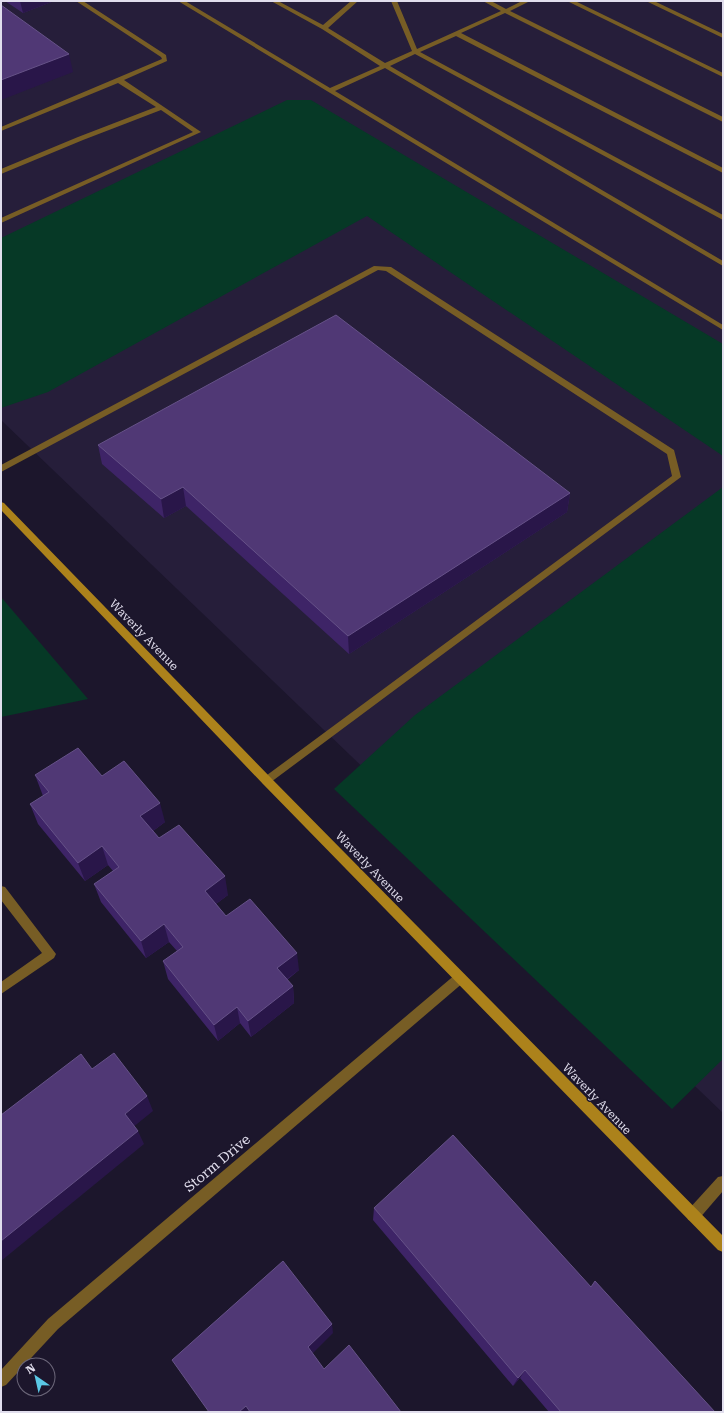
<svg xmlns="http://www.w3.org/2000/svg" width="724" height="1413" viewBox="0 0 724 1413" font-family="'Roboto Serif',serif">
	<style>
		.built { fill: #261e3a }
		.green { fill: #063926 }
		.lines { fill: none; stroke-linecap: round; stroke-linejoin: round }
		.lane { fill: #775d25; fill-rule: evenodd }
		.street { fill: #775d25; fill-rule: evenodd }
		.secondary { fill: #ac821b; fill-rule: evenodd }
		.wall { fill: #3e2467 }
		.shaded-wall { fill: #291649 }
		.building { fill: #503875; stroke: #665288 }
		.labels { text-anchor: middle; dominant-baseline: central; stroke-width: 3; stroke-linejoin: round; paint-order: stroke }
		.street-label { font-size: 12px; fill: #e1deed; stroke: #1c162c }
		.near-street-label { font-size: 14px; fill: #e1deed; stroke: #1c162c }
	</style>
	<rect width="100%" height="100%" fill="#1c162c"/>
	<!-- built -->
	<path class="built" d="M1,1H723V1113L1,420Z"/>
	<!-- green -->
	<g class="green">
		<path d="M287,100H311L723,344V456L367,216L48,392L1,408V238Z"/>
		<path d="M723,487V1059L672,1109L334,789L415,715Z"/>
		<path d="M1,597L88,699L1,717Z"/>
	</g>
	<g class="lines">
		<!-- lane -->
		<g class="lane">
			<path d="M76,1H83L166,55L167,61L124,80L201,132L1,223V218L193,132L161,110L83,140L1,174V169L78,137L156,107L118,83L1,131V127L162,59L161,57Z"/>
			<path d="M178,1H185L330,88L380,66L322,29L271,1H278L323,25L351,1H358L328,28L385,63L412,51L391,1H397L417,49L501,11L483,1H491L506,9L522,1H530L510,11L723,117V122L505,13L461,33L723,168V173L456,36L420,52L723,215V220L415,54L390,66L723,261V266L385,68L335,91L723,325V330Z"/>
			<path d="M567,1H575L723,73V77Z"/>
			<path d="M646,1H654L723,34V38Z"/>
			<path d="M374,266L391,267L674,450L681,477L267,785L263,784L262,781L263,778L672,476L667,454L386,271L378,270L1,472V465Z"/>
			<path d="M723,1176V1191L698,1220L693,1221L688,1220L687,1215L688,1210L718,1177Z"/>
		</g>
		<!-- street -->
		<g class="street">
			<path d="M1,886L5,887L56,954L54,958L1,994V982L42,953L1,900Z"/>
			<path d="M460,973L464,974L466,978L464,982L58,1329L6,1385L1,1387V1370L48,1319L456,974Z"/>
		</g>
		<!-- secondary -->
		<path class="secondary" d="M1,502L4,503L271,778L723,1236V1252L718,1250L263,784L1,510Z"/>
	</g>
	<!-- wall -->
	<g class="wall">
		<path d="M5,1H54L23,13Z"/>
		<path d="M98,445L570,493L567,512L349,654L186,506L164,518L102,464Z"/>
		<path d="M35,775L102,776L165,822L153,831L159,838L228,895L216,904L226,916L299,970L287,980L293,986L294,1003L251,1037L240,1023L218,1041L168,979L163,961L177,951L169,942L146,958L101,902L94,884L113,871L108,865L85,881L38,824L30,804L43,796Z"/>
		<path d="M374,1208L591,1287L715,1412H549L520,1378L513,1386L373,1220Z"/>
	</g>
	<!-- shaded-wall -->
	<g class="shaded-wall">
		<path d="M20,1H54L23,13Z"/>
		<path d="M69,54L73,72L1,100V80Z"/>
		<path d="M183,487L186,506L164,518L161,499Z"/>
		<path d="M570,493L567,512L349,654L348,636Z"/>
		<path d="M160,803L165,822L146,836L140,816Z"/>
		<path d="M102,846L108,865L85,881L78,863Z"/>
		<path d="M225,876L228,895L209,909L205,891Z"/>
		<path d="M164,924L169,942L146,958L141,941Z"/>
		<path d="M297,953L299,970L279,985L277,968Z"/>
		<path d="M293,986L294,1003L251,1037L248,1021Z"/>
		<path d="M237,1007L240,1023L218,1041L214,1025Z"/>
		<path d="M147,1096L153,1111L132,1128L125,1114Z"/>
		<path d="M138,1131L144,1144L1,1261V1241Z"/>
		<path d="M332,1324L333,1333L310,1356L308,1347Z"/>
		<path d="M525,1370L520,1378L513,1386L518,1378Z"/>
		<path d="M246,1406L249,1412H239Z"/>
	</g>
	<!-- building -->
	<g class="building">
		<path d="M1,5L69,54L1,80Z"/>
		<path d="M336,315L570,493L348,636L183,487L161,499L98,445Z"/>
		<path d="M78,748L102,776L124,761L160,803L140,816L159,838L179,825L225,876L205,891L226,916L250,899L297,953L277,968L293,986L248,1021L237,1007L214,1025L163,961L183,947L164,924L141,941L94,884L119,867L102,846L78,863L30,804L49,792L35,775Z"/>
		<path d="M114,1053L147,1096L125,1114L138,1131L1,1241V1115L81,1054L92,1069Z"/>
		<path d="M453,1135L591,1287L595,1281L715,1412H561L525,1370L518,1378L374,1208Z"/>
		<path d="M283,1261L332,1324L308,1347L324,1369L349,1345L401,1412H250L246,1406L239,1412H209L172,1360Z"/>
	</g>
	<g class="labels">
		<!-- street labels -->
		<g class="street-label">
			<text transform="translate(144 635) rotate(46)">Waverly Avenue</text>
			<text transform="translate(370 867) rotate(46)">Waverly Avenue</text>
			<text transform="translate(597 1099) rotate(46)">Waverly Avenue</text>
		</g>
		<!-- near-street labels -->
		<g class="near-street-label">
			<text transform="translate(217 1163) rotate(-40)">Storm Drive</text>
		</g>
	</g>
	<!-- border -->
	<rect width="724" height="1413" fill="none" stroke="#e1deed" stroke-width="4"/>
	<!-- north arrow -->
	<g transform="translate(36 1377) rotate(326)"><circle r="19" fill="#1c162c" stroke="#6b6679"/>
	<path d="M0-3L7 15L0 10L-7 15Z" fill="#5ac8e5"/>
	<text y="-6" font-size="11" font-weight="bold" text-anchor="middle" fill="#e1deed">N</text>
	</g>
</svg>
